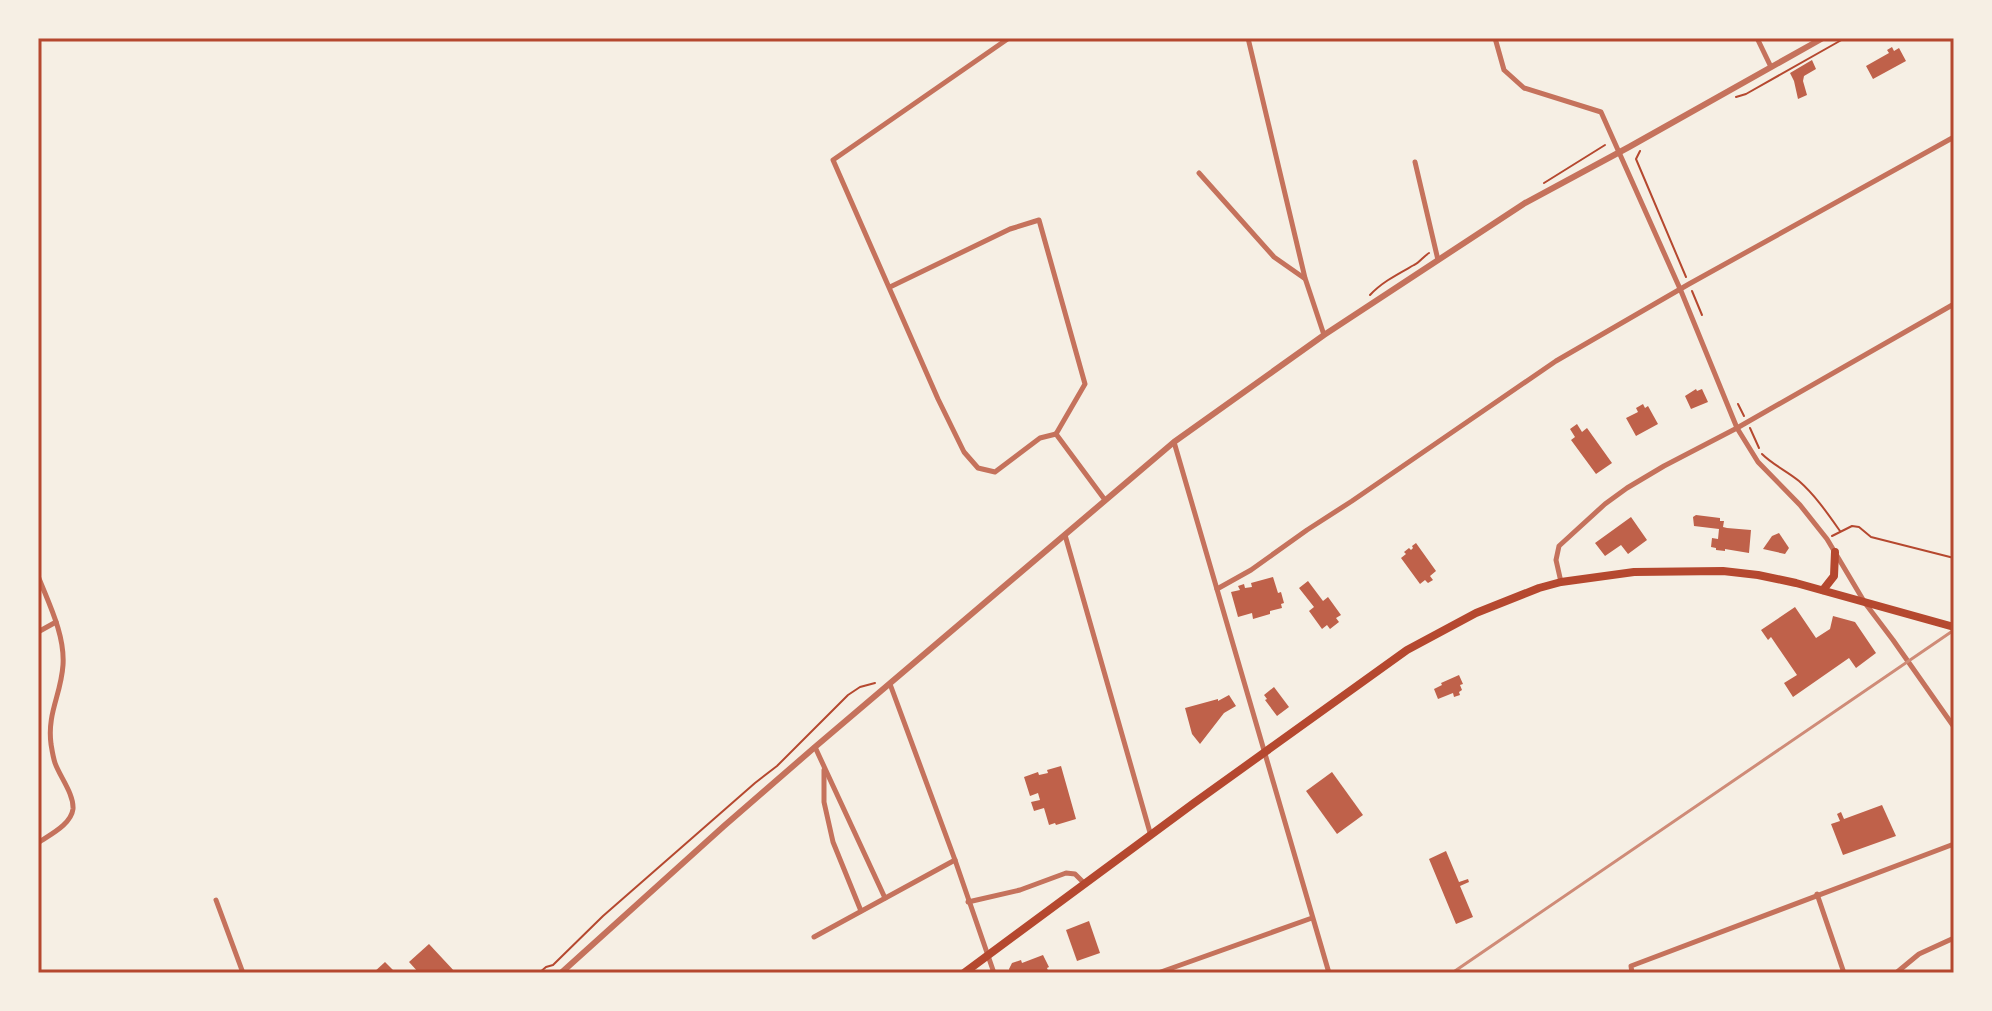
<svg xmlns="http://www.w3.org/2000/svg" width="1992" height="1011" viewBox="0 0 1992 1011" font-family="'Exo 2',sans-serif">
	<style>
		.building { fill: #bf614a }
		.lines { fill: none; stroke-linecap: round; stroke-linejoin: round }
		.path { stroke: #b5482f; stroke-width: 2 }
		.minor { stroke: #c5725c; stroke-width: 5 }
		.tertiary { stroke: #c5725c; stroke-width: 6 }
		.primary { stroke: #b5482f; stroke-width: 8 }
		.rail { stroke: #cf8b77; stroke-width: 3 }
		.neatline { fill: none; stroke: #b5482f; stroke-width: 3 }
	</style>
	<rect width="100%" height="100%" fill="#f6efe4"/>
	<!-- building -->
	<g class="building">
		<path d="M1892,47L1894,51L1899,48L1906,61L1873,79L1866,66L1889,53L1887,50Z"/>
		<path d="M1812,60L1816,69L1804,76L1803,81L1807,95L1798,99L1794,81L1790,73Z"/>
		<path d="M1696,389L1697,391L1702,389L1708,402L1691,409L1685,396Z"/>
		<path d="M1643,404L1645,408L1648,406L1658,424L1636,436L1626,418L1638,412L1636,408Z"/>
		<path d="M1577,424L1582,432L1587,428L1612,463L1596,474L1571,440L1575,437L1570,429Z"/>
		<path d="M1696,515L1720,518V521H1724L1723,527L1727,528L1751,530L1749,553L1725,549V551L1716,550V548L1711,547L1712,538L1718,539L1719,529L1694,526L1693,517Z"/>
		<path d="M1631,517L1647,540L1628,554L1621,545L1605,556L1595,543Z"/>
		<path d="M1779,533L1789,548L1785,554L1763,549L1772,536Z"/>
		<path d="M1416,543L1436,571L1430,576L1433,580L1428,583L1425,580L1420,584L1401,558L1406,554L1404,552L1409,548L1411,550L1413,548L1412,546Z"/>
		<path d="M1273,577L1278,593L1281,592L1284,603L1281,604L1282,608L1270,611V614L1253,619L1252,613L1238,617L1231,592L1240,590L1238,586L1244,584L1245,588L1252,587L1251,583Z"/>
		<path d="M1308,581L1323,601L1328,597L1341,615L1336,618L1339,622L1330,629L1327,625L1322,629L1309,611L1314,607L1299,588Z"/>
		<path d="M1795,607L1816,638L1830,629L1833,616L1855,622L1876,653L1856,668L1849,658L1793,697L1784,683L1797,675L1771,637L1768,640L1761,630Z"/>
		<path d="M1459,675L1463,684L1460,685L1462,690L1459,692L1460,695L1454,697L1453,693L1438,699L1434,689L1442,685L1441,683Z"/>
		<path d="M1274,687L1289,707L1277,716L1265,700L1267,699L1264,695Z"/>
		<path d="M1229,695L1236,706L1224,713L1200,744L1192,734L1185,708L1218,699V701Z"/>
		<path d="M1061,766L1076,819L1056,825L1055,823L1049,825L1044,808L1034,811L1031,802L1040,800L1038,793L1030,796L1024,777L1038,772L1039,775L1048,773L1047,770Z"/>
		<path d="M1332,772L1363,815L1337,834L1306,791Z"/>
		<path d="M1882,805L1896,836L1843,855L1831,824L1840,821L1837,814L1841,812L1844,819Z"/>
		<path d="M1446,851L1459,882L1468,879L1469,882L1460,886L1473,917L1456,924L1429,859Z"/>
		<path d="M1089,921L1100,953L1077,961L1066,930Z"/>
		<path d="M429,944L456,973H419L409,962Z"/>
		<path d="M1043,955L1049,967L1047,968L1049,973H1010L1009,969L1012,963L1021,960L1022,963Z"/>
		<path d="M385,962L396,973H373Z"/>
	</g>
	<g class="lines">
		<!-- path -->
		<g class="path">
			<path d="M1736,97L1746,94L1845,38"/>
			<path d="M1640,151L1636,159L1686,277"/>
			<path d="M1544,183L1605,145"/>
			<path d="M1692,291L1702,315"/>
			<path d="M1370,295C1382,282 1398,274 1414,265C1419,263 1424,256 1429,253"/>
			<path d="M1738,404L1744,416"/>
			<path d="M1750,428L1759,448"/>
			<path d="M1762,454C1773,465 1787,471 1799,481C1815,495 1828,514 1840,531"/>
			<path d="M1832,536L1852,526L1859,527L1871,537L1954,558"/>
			<path d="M539,973L546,967L553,965L603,916L755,783L777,766L848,695L860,687L875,683"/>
		</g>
		<!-- minor -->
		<g class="minor">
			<path d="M1009,38L833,160L938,399L964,452L978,468L995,472L1040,438L1056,434"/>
			<path d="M1248,38L1305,278L1324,335"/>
			<path d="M1495,38L1504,70L1524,88L1601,112L1681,291L1737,428L1758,462L1800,505L1827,539L1865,603L1893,640L1954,727"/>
			<path d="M1757,38L1771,67"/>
			<path d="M1415,162L1438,260"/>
			<path d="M1199,173L1274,257L1304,278"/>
			<path d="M890,287L1010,229L1039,220L1085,384L1056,434"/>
			<path d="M1056,434L1105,500"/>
			<path d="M1174,442L1329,973"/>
			<path d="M1065,535L1151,836"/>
			<path d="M38,576C49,604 65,635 63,665C61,695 47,713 51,744C52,750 53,757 55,763C60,777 74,794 73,809C71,825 49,835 38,843"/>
			<path d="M1561,582L1556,560L1559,546L1605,504L1627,488L1664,466L1737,428L1954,304"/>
			<path d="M1217,589L1251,570L1307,530L1352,501L1556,361L1689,284L1954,137"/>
			<path d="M38,632L56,622"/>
			<path d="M890,684L955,860L994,973"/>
			<path d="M815,747L885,898"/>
			<path d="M824,770V802L833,842L861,911"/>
			<path d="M1817,894L1844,973"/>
			<path d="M216,900L243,973"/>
			<path d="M968,902L1020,890L1066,873L1075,874L1085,884"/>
			<path d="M814,937L955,860"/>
			<path d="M1158,973L1312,918"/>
			<path d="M1632,973L1631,966L1954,844"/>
			<path d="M1896,973L1919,954L1954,938"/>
		</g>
		<!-- tertiary -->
		<path class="tertiary" d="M561,973L724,826L815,747L1174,442L1324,335L1525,203L1629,147L1823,38"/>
		<!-- primary -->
		<g class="primary">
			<path d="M1823,590L1834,576L1835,552"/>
			<path d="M964,973L1194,803L1407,650L1476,613L1539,588L1561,582L1634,572L1723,571L1758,575L1796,583L1954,627"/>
		</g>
		<!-- rail -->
		<path class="rail" d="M1452,973L1954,630"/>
	</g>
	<!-- border -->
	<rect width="1992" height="1011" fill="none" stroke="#f6efe4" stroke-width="80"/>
	<rect x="40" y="40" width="1912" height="931" class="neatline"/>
</svg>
